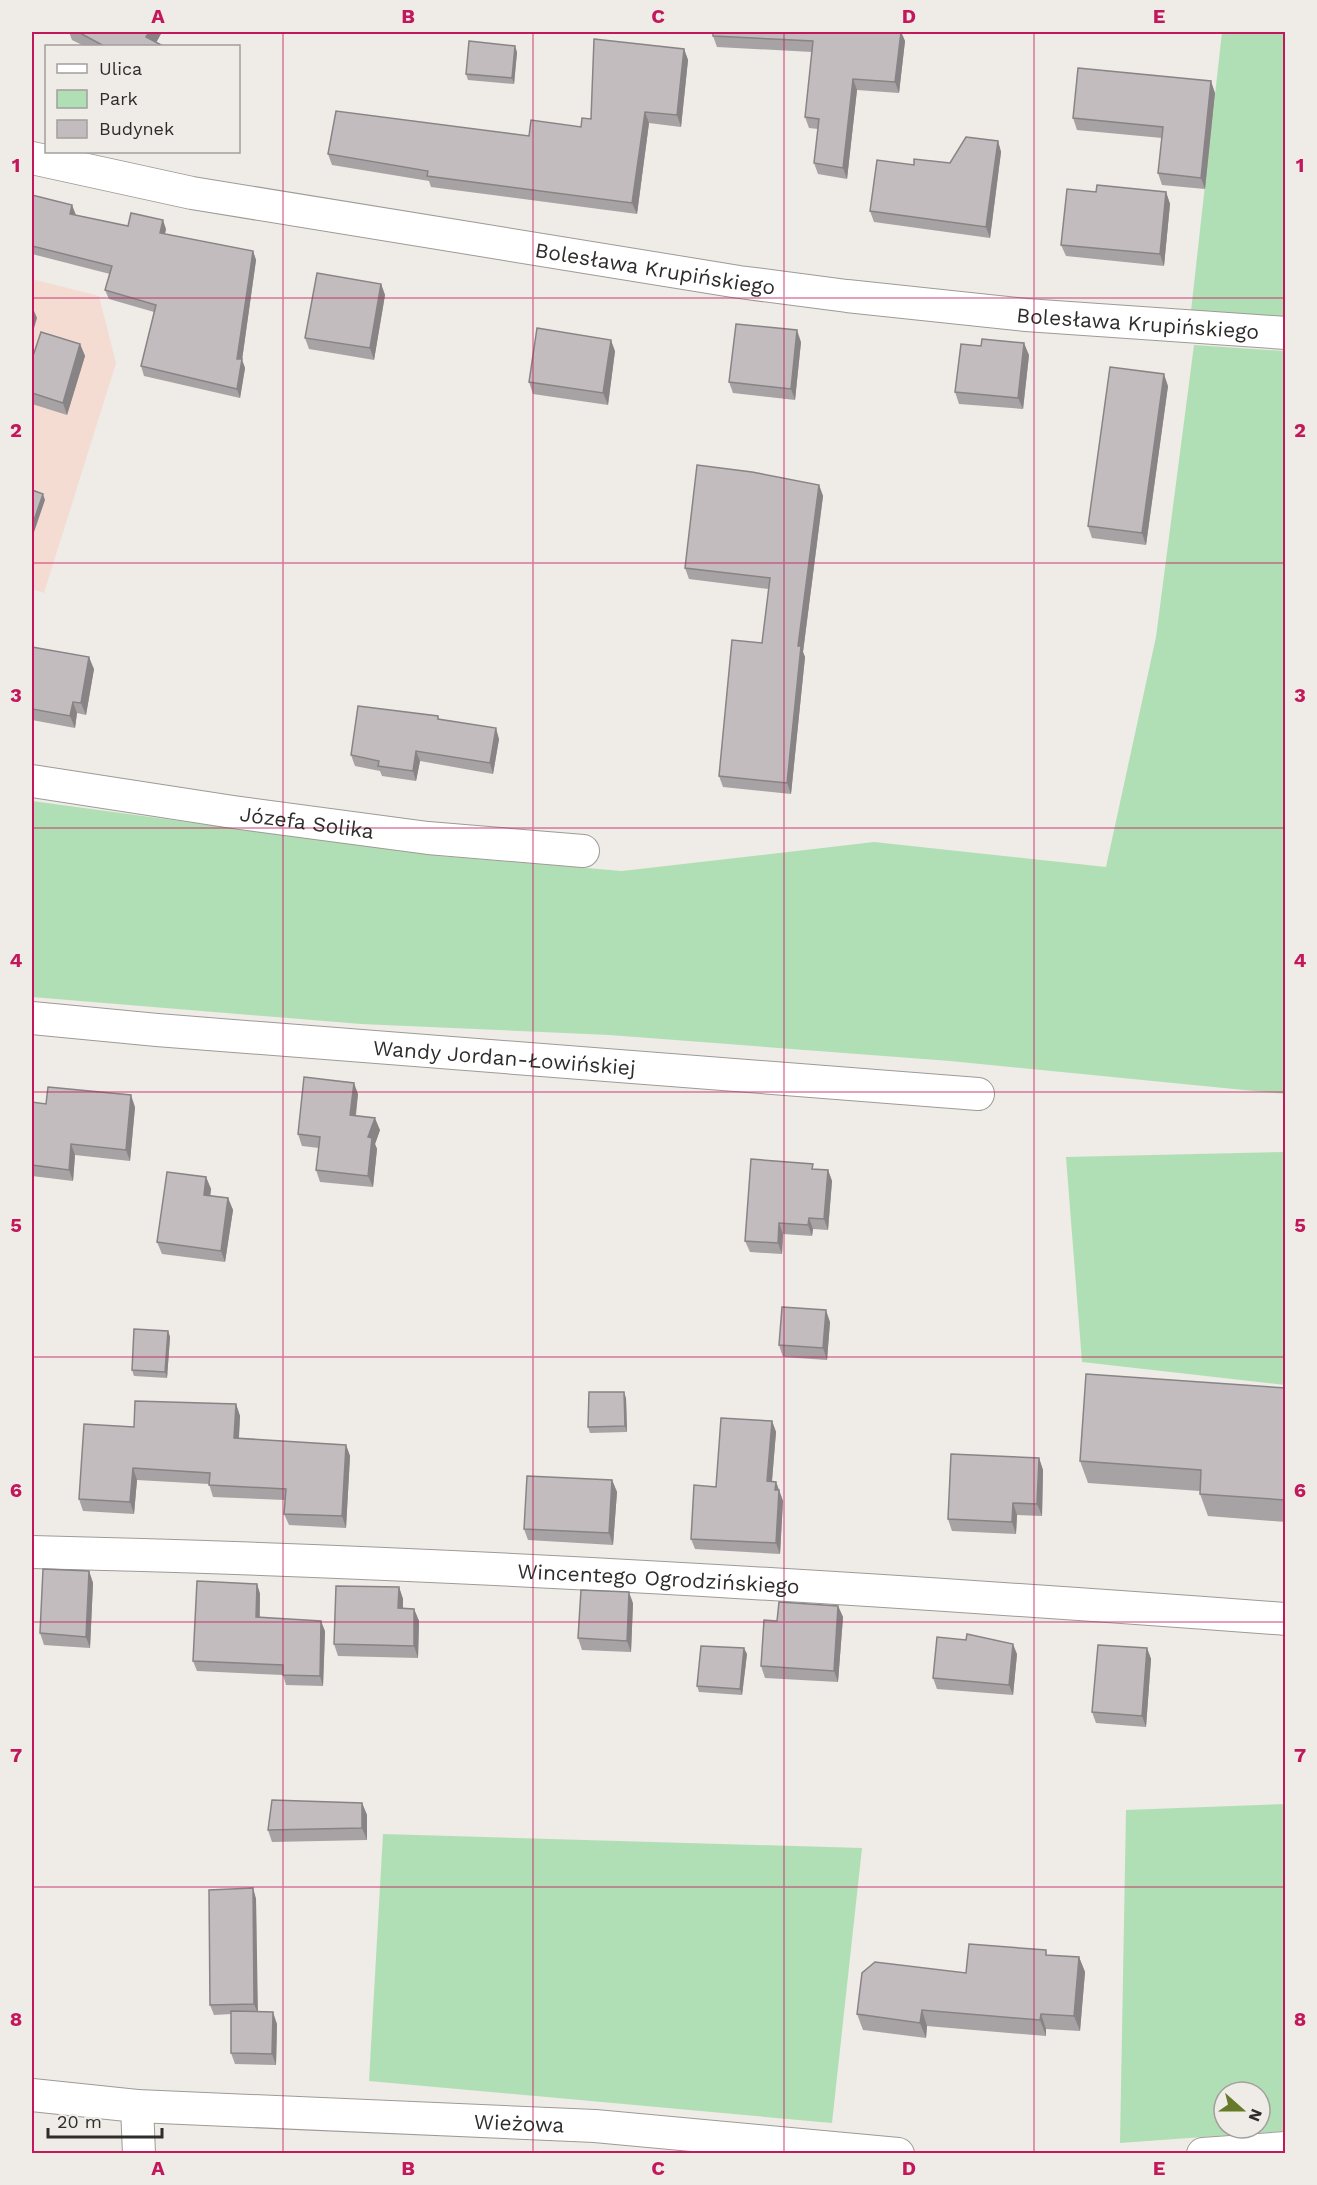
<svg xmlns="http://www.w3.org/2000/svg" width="1317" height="2185" viewBox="0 0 1317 2185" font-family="'Work Sans',sans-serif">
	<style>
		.commercial { fill: #f4dcd3 }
		.green { fill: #b1dfb5; fill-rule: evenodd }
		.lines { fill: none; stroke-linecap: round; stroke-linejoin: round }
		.street-casing { stroke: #9e9a96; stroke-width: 34 }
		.street { stroke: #fff; stroke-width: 32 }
		.wall { fill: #a7a2a3 }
		.shaded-wall { fill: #888485 }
		.building { fill: #c2bcbe; stroke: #888485; stroke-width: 1.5 }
		.grid { fill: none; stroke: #c2185b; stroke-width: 1.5; stroke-opacity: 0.55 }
		.labels { text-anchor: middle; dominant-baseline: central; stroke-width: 5; stroke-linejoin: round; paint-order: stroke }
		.street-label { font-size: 21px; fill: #2f2d2c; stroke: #efebe7 }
		.neatline { fill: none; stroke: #c2185b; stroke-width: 2 }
		.grid-label { font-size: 20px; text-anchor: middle; font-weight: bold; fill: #c2185b }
	</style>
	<rect width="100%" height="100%" fill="#efebe7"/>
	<!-- commercial -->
	<path class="commercial" d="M32,279L99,296L116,363L44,593L32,589Z"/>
	<!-- green -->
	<g class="green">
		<path d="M1222,32H1285V319L1191,311Z"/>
		<path d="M1194,345L1285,351V1094L950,1061L609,1035L361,1024L32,997V801L440,856L622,871L874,842L1106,867L1156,637Z"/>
		<path d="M1285,1152V1385L1082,1362L1066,1157Z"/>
		<path d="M1285,1804V2131L1120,2143L1126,1810ZM1224,2092H1260V2128H1224Z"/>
		<path d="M383,1834L862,1848L832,2123L369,2081Z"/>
	</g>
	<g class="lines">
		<defs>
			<g id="street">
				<path id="s1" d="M32,158L192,193L739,282L847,296L1026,315L1286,333"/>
				<path id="s2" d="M32,781L233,812L428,838L583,851"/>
				<path id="s3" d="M32,1018L157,1030L978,1094"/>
				<path id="s4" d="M32,1552C450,1562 868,1588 1286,1619"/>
				<path id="s5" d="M32,2095L137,2106L595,2126L898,2154"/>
				<path d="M137,2106L139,2154"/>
				<path d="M1203,2154L1286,2148"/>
			</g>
		</defs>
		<!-- street casing -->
		<use href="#street" class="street-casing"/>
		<!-- street -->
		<use href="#street" class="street"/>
	</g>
	<!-- wall -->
	<g class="wall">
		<path d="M69,32H162L156,43L163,46H84L72,40Z"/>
		<path d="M713,32H901L905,41L899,93L857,90L847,179L818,174L814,163L818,129L809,128L805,117L812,52L717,47L713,36Z"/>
		<path d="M684,49L688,60L681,127L649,123L637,214L431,187L429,181L332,165L328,154L529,136L581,127Z"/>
		<path d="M517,52L514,84L468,80L466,74Z"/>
		<path d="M1215,93L1205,189L1162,185L1158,173L1162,138L1077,130L1073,118Z"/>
		<path d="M998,141L1001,152L990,238L874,222L870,211L914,165L950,163Z"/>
		<path d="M1096,192H1166L1170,204L1164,266L1066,256L1061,245Z"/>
		<path d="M32,195L76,215L128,226L166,229L165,234L253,251L256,260L242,360L245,368L240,398L144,376L141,366L154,312L109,299L105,290L110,274L32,254Z"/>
		<path d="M381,284L385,295L374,360L309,349L305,338Z"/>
		<path d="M801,342L795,400L733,393L729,382Z"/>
		<path d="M80,344L85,356L67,415L32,404V359Z"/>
		<path d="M615,351L608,405L533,394L529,382Z"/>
		<path d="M1029,355L1023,409L959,404L955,392Z"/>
		<path d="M1168,386L1146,545L1092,538L1088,526Z"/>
		<path d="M819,485L823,496L803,652L805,657L791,794L723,787L719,776L762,643L769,589L689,579L685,568Z"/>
		<path d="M32,647L94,669L86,715L77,713L75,728L32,720Z"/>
		<path d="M438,716L439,719L499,739L493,774L420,761L416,781L382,776L380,771L355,766L351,755Z"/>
		<path d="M358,1094L356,1116L380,1130L375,1144L377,1149L373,1187L320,1182L316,1170L319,1148L302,1146L298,1134Z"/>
		<path d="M32,1102L46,1104L135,1107L130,1161L75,1155L73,1181L32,1176Z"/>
		<path d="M815,1169L828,1170L832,1181L828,1230L813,1229L812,1236L783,1234L782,1254L750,1252L745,1241Z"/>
		<path d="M206,1177L211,1189L210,1196L228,1198L233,1210L225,1262L162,1254L157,1242Z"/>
		<path d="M830,1322L827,1360L783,1357L779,1345Z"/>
		<path d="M168,1331L170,1337L167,1378L134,1376L132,1370Z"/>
		<path d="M1286,1388V1522L1208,1516L1200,1494V1491L1088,1483L1080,1461Z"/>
		<path d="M626,1398L627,1432L590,1433L588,1427Z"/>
		<path d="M236,1404L240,1416L239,1439L346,1445L350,1456L346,1528L289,1525L284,1514L285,1500L213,1497L209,1484L137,1480L134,1514L83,1511L79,1499L134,1427Z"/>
		<path d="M772,1421L776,1432L772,1481L776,1482L783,1501L780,1554L695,1549L691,1539L716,1487Z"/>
		<path d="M1039,1458L1043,1470L1042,1516L1017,1515L1016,1534L952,1531L948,1519Z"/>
		<path d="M612,1480L617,1492L613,1545L528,1540L524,1529Z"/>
		<path d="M89,1571L93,1583L90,1648L44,1645L40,1633Z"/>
		<path d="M257,1584L260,1594V1617L325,1631L323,1686L286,1685L283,1675L197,1671L193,1661Z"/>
		<path d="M399,1587L403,1599V1608L414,1609L419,1621L418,1658L338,1656L334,1644Z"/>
		<path d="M633,1603L631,1652L582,1650L578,1638Z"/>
		<path d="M838,1606L843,1617L838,1682L765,1678L761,1666L777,1621Z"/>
		<path d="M1147,1648L1151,1659L1146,1727L1096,1723L1092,1712Z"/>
		<path d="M747,1654L742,1695L699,1692L697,1686Z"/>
		<path d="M1017,1654L1013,1695L937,1689L933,1678Z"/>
		<path d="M362,1803L367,1815V1840L272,1842L268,1830Z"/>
		<path d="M253,1888L256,1899L257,2012L277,2024L276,2065L235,2064L231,2053V2014L214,2015L210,2005Z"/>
		<path d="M1046,1950L1047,1955L1079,1957L1085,1972L1080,2031L1046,2029V2036L927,2026L926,2038L863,2030L857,2014L966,1973Z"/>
	</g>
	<!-- shaded-wall -->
	<g class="shaded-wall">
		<path d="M149,32H162L154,46L146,37Z"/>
		<path d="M901,32L905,41L899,93L895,82Z"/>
		<path d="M515,46L517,52L514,84L512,78Z"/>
		<path d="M684,49L688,60L681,127L677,115Z"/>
		<path d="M853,79L857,90L847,179L843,168Z"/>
		<path d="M1211,81L1215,93L1205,189L1201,178Z"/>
		<path d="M645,112L649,123L637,214L632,203Z"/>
		<path d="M998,141L1001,152L990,238L986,227Z"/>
		<path d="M1166,192L1170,204L1164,266L1160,254Z"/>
		<path d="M72,205L76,215L70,214Z"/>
		<path d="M163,220L166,229L163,242L160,233Z"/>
		<path d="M253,251L256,260L242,360L245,368L240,398L237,389V359Z"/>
		<path d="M381,284L385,295L374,360L370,348Z"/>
		<path d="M32,306L37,318L32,335Z"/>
		<path d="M797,330L801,342L795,400L791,389Z"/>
		<path d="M611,340L615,351L608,405L603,393Z"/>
		<path d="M1024,343L1029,355L1023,409L1018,398Z"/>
		<path d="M80,344L85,356L67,415L63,403Z"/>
		<path d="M1164,374L1168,386L1146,545L1142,533Z"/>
		<path d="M819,485L823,496L803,652L805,657L791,794L787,783L798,646Z"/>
		<path d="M43,494L45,500L32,538V526Z"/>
		<path d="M89,657L94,669L86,715L81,703Z"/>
		<path d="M73,702L77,713L75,728L70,716Z"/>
		<path d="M496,728L499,739L493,774L490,763Z"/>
		<path d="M416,751L420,761L416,781L413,771Z"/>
		<path d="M354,1083L358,1094L354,1127L350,1115Z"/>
		<path d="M131,1095L135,1107L130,1161L126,1150Z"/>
		<path d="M375,1118L380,1130L375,1144L377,1149L373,1187L368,1176V1137Z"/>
		<path d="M71,1144L75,1155L73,1181L69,1170Z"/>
		<path d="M828,1170L832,1181L828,1230L824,1219Z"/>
		<path d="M206,1177L211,1189L209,1207L204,1195Z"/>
		<path d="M228,1198L233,1210L225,1262L221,1251Z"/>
		<path d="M809,1218L813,1229L812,1236L808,1225Z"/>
		<path d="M779,1223L783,1234L782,1254L778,1243Z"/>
		<path d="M826,1310L830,1322L827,1360L823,1348Z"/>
		<path d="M168,1331L170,1337L167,1378L165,1372Z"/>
		<path d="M624,1392L626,1398L627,1432L625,1426Z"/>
		<path d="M236,1404L240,1416L238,1450L234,1438Z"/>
		<path d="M772,1421L776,1432L771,1492L767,1481Z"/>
		<path d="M346,1445L350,1456L346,1528L342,1516Z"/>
		<path d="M1039,1458L1043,1470L1042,1516L1037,1504Z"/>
		<path d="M133,1468L137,1480L134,1514L130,1502Z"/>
		<path d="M612,1480L617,1492L613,1545L609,1533Z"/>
		<path d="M776,1482L783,1501L780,1554L776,1543Z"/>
		<path d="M1013,1503L1017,1515L1016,1534L1012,1522Z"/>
		<path d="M89,1571L93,1583L90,1648L86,1637Z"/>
		<path d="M257,1584L260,1594L259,1627L256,1617Z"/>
		<path d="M399,1587L403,1599V1620L398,1608Z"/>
		<path d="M629,1592L633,1603L631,1652L627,1641Z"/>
		<path d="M838,1606L843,1617L838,1682L834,1671Z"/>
		<path d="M414,1609L419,1621L418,1658L414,1646Z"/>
		<path d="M321,1621L325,1631L323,1686L320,1676Z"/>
		<path d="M1013,1644L1017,1654L1013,1695L1009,1685Z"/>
		<path d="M744,1648L747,1654L742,1695L740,1689Z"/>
		<path d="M1147,1648L1151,1659L1146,1727L1142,1716Z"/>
		<path d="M362,1803L367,1815V1840L362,1828Z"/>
		<path d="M253,1888L256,1899L258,2014L254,2004Z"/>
		<path d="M1079,1957L1085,1972L1080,2031L1074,2016Z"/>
		<path d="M922,2010L927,2026L926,2038L920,2023Z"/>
		<path d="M273,2012L277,2024L276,2065L272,2054Z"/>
		<path d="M1041,2014L1046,2029V2036L1040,2020Z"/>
	</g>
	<!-- building -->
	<g class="building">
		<path d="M78,32H149L146,37L163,46H104Z"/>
		<path d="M713,32H901L895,82L853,79L843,168L814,163L819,119L805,117L813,41L713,36Z"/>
		<path d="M594,39L684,49L677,115L645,112L632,203L427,176L428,171L328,154L336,111L529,136L531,120L581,127L582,118L591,119Z"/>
		<path d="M469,41L515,46L512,78L466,74Z"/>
		<path d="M1078,68L1211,81L1201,178L1158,173L1163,127L1073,118Z"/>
		<path d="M966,137L998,141L986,227L870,211L877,160L914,165V159L950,163Z"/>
		<path d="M1097,185L1166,192L1160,254L1061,245L1067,189L1096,192Z"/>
		<path d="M32,195L72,205L70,214L128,226L131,213L163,220L160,233L253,251L237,359H242L237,389L141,366L156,305L105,290L112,266L32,246Z"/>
		<path d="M317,273L381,284L370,348L305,338Z"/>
		<path d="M736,324L797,330L791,389L729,382Z"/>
		<path d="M537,328L611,340L603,393L529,382Z"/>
		<path d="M41,332L80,344L63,403L32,393V359Z"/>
		<path d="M982,339L1024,343L1018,398L955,392L961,344L981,346Z"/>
		<path d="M1110,367L1164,374L1142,533L1088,526Z"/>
		<path d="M697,465L752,472L819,485L798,646H801L787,783L719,776L732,640L762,643L770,578L685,568Z"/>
		<path d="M32,490L43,494L32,526Z"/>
		<path d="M32,647L89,657L81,703L73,702L70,716L32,709Z"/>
		<path d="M358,706L438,716V719L496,728L490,763L416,751L413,771L378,766L379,761L351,755Z"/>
		<path d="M304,1077L354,1083L350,1115L375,1118L368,1137L372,1138L368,1176L316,1170L320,1137L298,1134Z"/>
		<path d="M48,1087L131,1095L126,1150L71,1144L69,1170L32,1165V1102L46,1104Z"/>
		<path d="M751,1159L813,1164L812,1169L828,1170L824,1219L809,1218L808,1225L779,1223L778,1243L745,1241Z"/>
		<path d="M167,1172L206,1177L204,1195L228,1198L221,1251L157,1242Z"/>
		<path d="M782,1307L826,1310L823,1348L779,1345Z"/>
		<path d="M134,1329L168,1331L165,1372L132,1370Z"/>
		<path d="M1086,1374L1286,1388V1486L1285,1500L1200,1494L1201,1470L1080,1461Z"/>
		<path d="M589,1392H624L625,1426L588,1427Z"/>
		<path d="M135,1401L236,1404L234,1438L346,1445L342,1516L284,1514L286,1489L209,1485L210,1473L133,1468L130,1502L79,1499L84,1424L134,1427Z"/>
		<path d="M721,1418L772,1421L767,1481L776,1482L775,1490H779L776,1543L691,1539L694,1485L716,1487Z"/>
		<path d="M951,1454L1039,1458L1037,1504L1013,1503L1012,1522L948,1519Z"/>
		<path d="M527,1476L612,1480L609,1533L524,1529Z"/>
		<path d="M43,1569L89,1571L86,1637L40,1633Z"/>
		<path d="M197,1581L257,1584L256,1617L321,1621L320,1676L283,1675V1665L193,1661Z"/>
		<path d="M336,1586L399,1587L398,1608L414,1609V1646L334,1644Z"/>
		<path d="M581,1590L629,1592L627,1641L578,1638Z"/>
		<path d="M779,1602L838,1606L834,1671L761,1666L764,1620L777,1621Z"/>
		<path d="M967,1634L1013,1644L1009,1685L933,1678L937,1637L966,1640Z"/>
		<path d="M1098,1645L1147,1648L1142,1716L1092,1712Z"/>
		<path d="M701,1646L744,1648L740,1689L697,1686Z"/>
		<path d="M272,1800L362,1803V1828L268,1830Z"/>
		<path d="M253,1888L254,2004L210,2005L209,1890Z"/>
		<path d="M969,1944L1046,1950V1955L1079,1957L1074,2016L1041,2014L1040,2020L922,2010L920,2023L857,2014L862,1973L875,1962L966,1973Z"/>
		<path d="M231,2011L273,2012L272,2054L231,2053Z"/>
	</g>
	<!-- grid -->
	<path class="grid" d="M283,32V2154M533,32V2154M784,32V2154M1034,32V2154M32,298H1286M32,563H1286M32,828H1286M32,1092H1286M32,1357H1286M32,1622H1286M32,1887H1286"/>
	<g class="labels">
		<!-- street labels -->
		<g class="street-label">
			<text stroke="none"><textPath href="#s1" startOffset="633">Bolesława Krupińskiego</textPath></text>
			<text stroke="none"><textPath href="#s1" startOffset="1119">Bolesława Krupińskiego</textPath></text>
			<text stroke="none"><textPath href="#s2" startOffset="278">Józefa Solika</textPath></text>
			<text stroke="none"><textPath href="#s3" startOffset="474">Wandy Jordan-Łowińskiej</textPath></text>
			<text stroke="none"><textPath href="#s4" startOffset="627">Wincentego Ogrodzińskiego</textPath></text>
			<text stroke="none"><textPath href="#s5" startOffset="488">Wieżowa</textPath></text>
		</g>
	</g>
	<!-- border -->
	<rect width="1317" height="2185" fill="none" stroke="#efebe7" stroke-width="66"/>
	<!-- legend -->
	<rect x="45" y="45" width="195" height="108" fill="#efebe7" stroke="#a29f9c" stroke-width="1.5"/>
	<rect x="57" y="64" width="30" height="9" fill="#ffffff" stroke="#a29f9c" stroke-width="1.5"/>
	<text x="99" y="75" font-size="18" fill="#2f2d2c">Ulica</text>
	<rect x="57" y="90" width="30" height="18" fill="#b1dfb5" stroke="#a29f9c" stroke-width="1.5"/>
	<text x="99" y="105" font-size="18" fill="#2f2d2c">Park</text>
	<rect x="57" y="120" width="30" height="18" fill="#c2bcbe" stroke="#a29f9c" stroke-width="1.5"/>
	<text x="99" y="135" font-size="18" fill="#2f2d2c">Budynek</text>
	<!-- north arrow -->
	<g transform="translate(1242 2110) rotate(111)"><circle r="28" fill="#efebe7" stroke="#a29f9c" stroke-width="1.5"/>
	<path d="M0-4.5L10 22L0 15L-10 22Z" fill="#677a2a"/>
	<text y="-9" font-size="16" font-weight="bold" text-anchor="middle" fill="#2f2d2c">N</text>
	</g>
	<!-- scale -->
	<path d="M48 2128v9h114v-9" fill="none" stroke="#2f2d2c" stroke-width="3"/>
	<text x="57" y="2128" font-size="18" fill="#2f2d2c" stroke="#efebe7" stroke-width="4.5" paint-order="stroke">20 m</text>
	<rect x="33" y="33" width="1251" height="2119" class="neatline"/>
	<g class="grid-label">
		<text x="158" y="23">A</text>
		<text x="408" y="23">B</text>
		<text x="658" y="23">C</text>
		<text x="909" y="23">D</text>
		<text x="1159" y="23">E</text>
		<text x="16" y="172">1</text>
		<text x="1300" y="172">1</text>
		<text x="16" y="437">2</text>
		<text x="1300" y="437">2</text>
		<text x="16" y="702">3</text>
		<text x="1300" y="702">3</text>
		<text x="16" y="967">4</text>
		<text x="1300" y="967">4</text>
		<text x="16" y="1232">5</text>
		<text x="1300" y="1232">5</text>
		<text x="16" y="1497">6</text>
		<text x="1300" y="1497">6</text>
		<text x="16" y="1762">7</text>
		<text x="1300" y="1762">7</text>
		<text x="16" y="2026">8</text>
		<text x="1300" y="2026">8</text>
		<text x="158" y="2175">A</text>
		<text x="408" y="2175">B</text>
		<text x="658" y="2175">C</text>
		<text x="909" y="2175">D</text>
		<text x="1159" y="2175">E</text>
	</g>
</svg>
